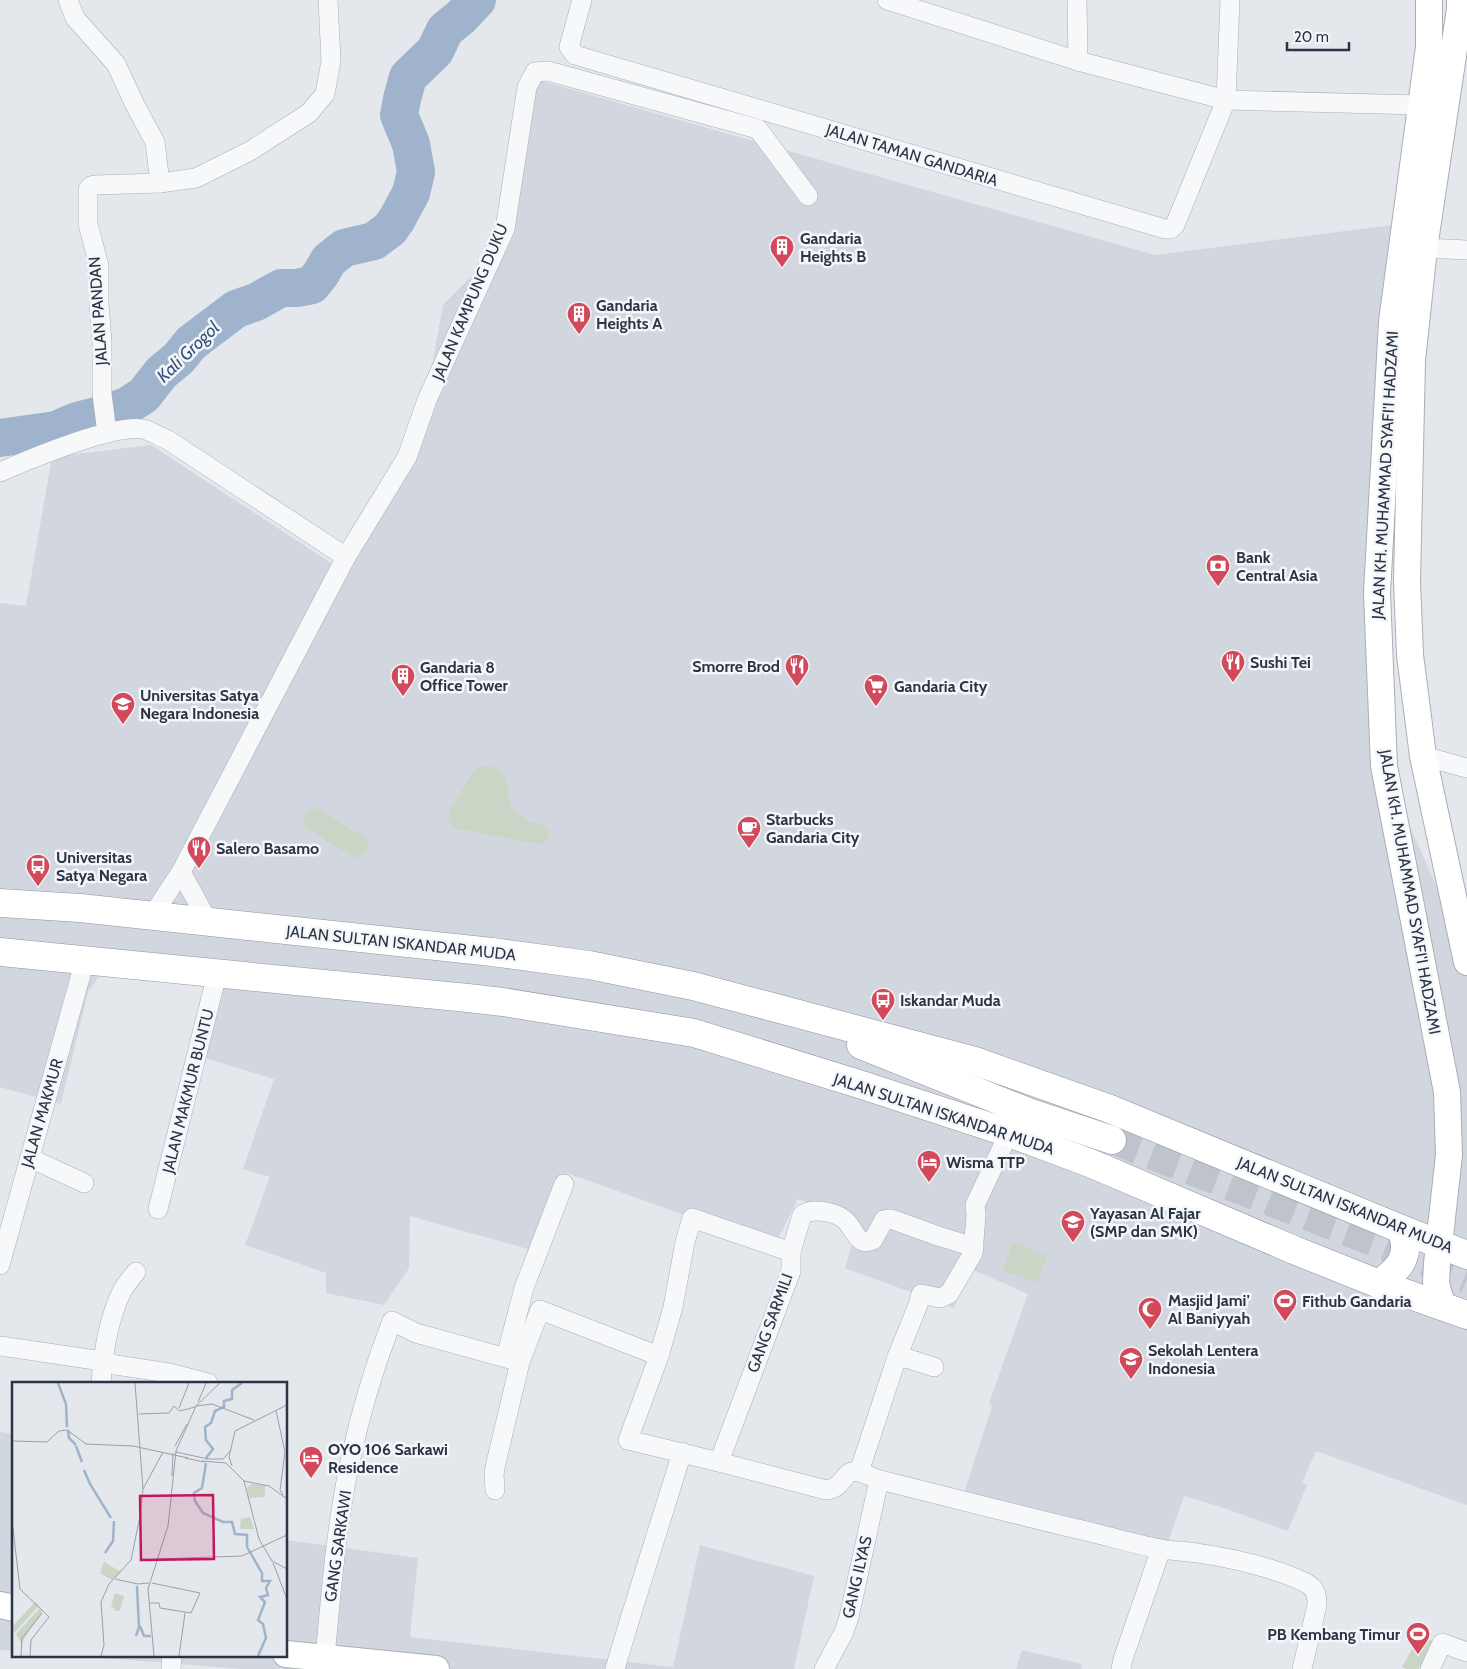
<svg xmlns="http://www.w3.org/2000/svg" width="1467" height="1669" viewBox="0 0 1467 1669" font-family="Cabin,sans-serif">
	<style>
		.built { fill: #d2d6de }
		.green { fill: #c9d6c5 }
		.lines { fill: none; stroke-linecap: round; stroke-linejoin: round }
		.river { stroke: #9fb4cc; stroke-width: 38 }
		.trunk-tunnel { stroke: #bfc3cb; stroke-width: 28; stroke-dasharray: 28 14; stroke-linecap: butt }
		.minor-casing { stroke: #a9aeb7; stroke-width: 20 }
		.secondary-casing { stroke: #a9aeb7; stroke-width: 28 }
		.trunk-casing { stroke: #8b94a3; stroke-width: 29 }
		.minor { stroke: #f7f8fa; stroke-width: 19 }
		.secondary { stroke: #fff; stroke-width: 26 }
		.trunk { stroke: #fff; stroke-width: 28 }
		.labels { text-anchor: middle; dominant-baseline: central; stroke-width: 5; stroke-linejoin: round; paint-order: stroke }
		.street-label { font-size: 16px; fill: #2b3445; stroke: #f4f6f9 }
		.poi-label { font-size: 16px; font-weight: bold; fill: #2b3445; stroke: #f4f6f9; text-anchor: start }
		.water-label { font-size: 18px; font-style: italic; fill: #34527a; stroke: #f4f6f9 }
		.inset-river { fill: none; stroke: #9fb4cc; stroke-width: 2.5 }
		.inset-road { fill: none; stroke: #9a9fa9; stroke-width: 1 }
		.view { fill: #c2185b; fill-opacity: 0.15; stroke: #c2185b; stroke-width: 2.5 }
		.inset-edge { fill: none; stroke: #2b3445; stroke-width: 2.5 }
	</style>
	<rect width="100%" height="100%" fill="#e4e7ec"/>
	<!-- built -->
	<g class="built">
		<path d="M538,80L1155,255L1401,224L1383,767L1467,954V1505L1316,1451L1302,1483L1307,1485L1288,1531L1221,1507L1184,1496L1168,1542L964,1493L992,1406L989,1403L1028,1294L971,1269L954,1308L845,1268L859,1222L798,1199L774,1247L567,1173L535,1251L410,1216L409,1268L384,1305L326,1293V1273L245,1245L270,1177L243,1169L274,1079L192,1054L205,985L100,975L88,992L61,1104L0,1087V603L26,606L52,457L151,445L337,567L416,454L443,305L509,238Z"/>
		<path d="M0,1432L14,1434V1651L0,1650Z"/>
		<path d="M286,1540L418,1558L410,1637L673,1667L700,1545L814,1576L794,1669H241L67,1655H286Z"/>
		<path d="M1022,1650L1082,1664L1081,1669H1016Z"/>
	</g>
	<!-- green -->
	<g class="green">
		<path d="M482,766C498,766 507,771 508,788C509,792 508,796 509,800C513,817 531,822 546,826C550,833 549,837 544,843L538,844L453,828L448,820L450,810L473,772Z"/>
		<path d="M316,808L367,839C370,850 366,855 356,858L304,827C302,817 305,811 316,808Z"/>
		<path d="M1013,1242L1047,1256L1037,1283L1002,1270Z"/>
		<path d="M1420,1635L1434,1642L1419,1669H1406L1402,1667Z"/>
	</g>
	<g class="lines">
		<!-- river -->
		<path class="river" d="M0,438L56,430L77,421L101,415L127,406L144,395L161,373L179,358L191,343L236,309L256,302L281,288H297L312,285L320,275L329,260L344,248L374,241L390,229L397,219L411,193L416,172L411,144L399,115L402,99L408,77L435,51L445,30L461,17L477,0"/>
		<!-- trunk-tunnel -->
		<path class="trunk-tunnel" d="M1112,1140L1467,1279"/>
		<defs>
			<g id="minor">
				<path d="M68,0L75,18L116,64L135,105L155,142L160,183"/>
				<path d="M582,0L569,47L575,55L1165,229H1171L1175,225L1226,100L1230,0"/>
				<path d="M887,0L1078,61L1226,100L1421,105"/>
				<path d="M1077,0L1078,61"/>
				<path d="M1424,248L1467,250"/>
				<path d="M107,433L102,394V342L99,303V266L88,224V189L91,186L95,185L160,183L196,178L250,151L309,113L325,94L331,61L328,0"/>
				<path d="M0,472C30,459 113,424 143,429C151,431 160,437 168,440L346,557"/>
				<path d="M1423,756L1467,768"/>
				<path d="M181,872L209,923"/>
				<path d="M152,916L181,872L346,557L407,457L427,400L505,229L527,87L535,72L548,71L758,129L808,196"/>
				<path d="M30,1158L84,1183"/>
				<path d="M158,1209L217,974"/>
				<path d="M791,1252L802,1215C813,1207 838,1212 847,1222C854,1230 858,1247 873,1240L884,1220L891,1219L938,1236L974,1247"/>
				<path d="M0,1265L85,960"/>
				<path d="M0,1346L102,1361L116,1365L169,1373L208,1383"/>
				<path d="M659,1356L673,1307L685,1242L692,1218L791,1252V1271L719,1462"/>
				<path d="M506,1357L524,1288L564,1184"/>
				<path d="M897,1357L918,1305L921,1294L940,1298L949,1294L973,1253L976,1215L975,1205L1009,1133"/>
				<path d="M101,1383C103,1353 109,1318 122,1291C126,1284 131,1278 136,1272"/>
				<path d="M859,1472L897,1357L909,1359L934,1367"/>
				<path d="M495,1490L494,1474L496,1463L520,1362L540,1310L659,1356L628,1440L719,1462L826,1490C846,1488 842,1468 859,1472C867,1474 873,1478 880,1480C949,1497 1017,1515 1086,1531C1111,1537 1135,1544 1160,1549C1172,1551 1185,1551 1197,1553C1231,1558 1276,1568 1306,1583C1316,1588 1317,1596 1317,1605L1302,1669"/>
				<path d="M325,1658C331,1593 336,1526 350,1462C360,1414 374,1367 392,1321L416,1333L520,1362"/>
				<path d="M171,1669L172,1655"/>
				<path d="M615,1669C636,1596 660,1525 682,1452"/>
				<path d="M824,1669L844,1632L849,1617L879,1480"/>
				<path d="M1121,1669L1123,1659L1161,1549"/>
				<path d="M1430,1669L1442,1643L1467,1652"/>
			</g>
			<g id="secondary">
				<path d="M1429,0V47L1392,322L1377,593L1384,766L1447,1092L1449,1155L1437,1263L1436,1283L1439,1295L1444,1307"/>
				<path d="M1460,0V9L1424,248L1412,361L1407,581L1410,655L1423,756L1467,962"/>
				<path d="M0,1605L14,1608"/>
				<path d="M286,1654L436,1669"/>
			</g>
			<g id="trunk">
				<path d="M0,903L80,908L492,952L589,965L693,986L975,1061L1110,1109L1401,1229L1467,1255"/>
				<path d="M0,952L468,998L503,1002L694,1033L862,1085L1009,1133L1090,1163L1294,1250L1379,1284L1467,1315"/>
				<path d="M861,1045L1028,1112L1112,1140"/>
				<path d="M1379,1284C1400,1268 1412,1256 1401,1229"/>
			</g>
		</defs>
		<!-- minor casing -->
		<use href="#minor" class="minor-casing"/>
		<!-- secondary casing -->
		<use href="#secondary" class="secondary-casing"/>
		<!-- trunk casing -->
		<use href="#trunk" class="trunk-casing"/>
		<!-- minor -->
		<use href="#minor" class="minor"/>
		<!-- secondary -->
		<use href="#secondary" class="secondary"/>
		<!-- trunk -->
		<use href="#trunk" class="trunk"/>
	</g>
	<!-- icons -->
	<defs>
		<symbol id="building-pin" viewBox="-11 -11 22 30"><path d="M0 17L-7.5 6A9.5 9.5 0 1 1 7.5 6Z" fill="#d1495b" stroke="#f4f6f9"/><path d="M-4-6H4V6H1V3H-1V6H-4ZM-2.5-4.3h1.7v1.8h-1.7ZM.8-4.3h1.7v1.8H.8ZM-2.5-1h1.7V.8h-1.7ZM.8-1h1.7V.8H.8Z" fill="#fff"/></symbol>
		<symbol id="bank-pin" viewBox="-11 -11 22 30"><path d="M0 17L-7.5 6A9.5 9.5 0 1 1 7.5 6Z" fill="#d1495b" stroke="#f4f6f9"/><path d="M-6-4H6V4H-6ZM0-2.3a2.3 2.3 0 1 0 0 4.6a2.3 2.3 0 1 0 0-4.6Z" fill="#fff"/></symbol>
		<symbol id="restaurant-pin" viewBox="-11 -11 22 30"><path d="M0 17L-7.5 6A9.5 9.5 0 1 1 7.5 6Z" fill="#d1495b" stroke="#f4f6f9"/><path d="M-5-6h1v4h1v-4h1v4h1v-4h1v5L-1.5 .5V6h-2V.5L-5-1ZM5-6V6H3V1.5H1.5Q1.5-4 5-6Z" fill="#fff"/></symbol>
		<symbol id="supermarket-pin" viewBox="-11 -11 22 30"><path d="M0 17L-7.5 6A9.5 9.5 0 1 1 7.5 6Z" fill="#d1495b" stroke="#f4f6f9"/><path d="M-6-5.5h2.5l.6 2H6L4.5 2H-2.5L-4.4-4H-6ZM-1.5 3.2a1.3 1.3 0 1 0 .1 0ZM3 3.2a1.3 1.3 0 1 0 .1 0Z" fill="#fff"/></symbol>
		<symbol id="university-pin" viewBox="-11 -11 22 30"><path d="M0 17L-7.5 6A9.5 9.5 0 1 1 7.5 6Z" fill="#d1495b" stroke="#f4f6f9"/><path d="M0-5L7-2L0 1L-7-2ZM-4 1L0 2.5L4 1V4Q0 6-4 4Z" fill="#fff"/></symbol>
		<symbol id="cafe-pin" viewBox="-11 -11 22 30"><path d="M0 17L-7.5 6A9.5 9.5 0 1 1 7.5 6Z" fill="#d1495b" stroke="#f4f6f9"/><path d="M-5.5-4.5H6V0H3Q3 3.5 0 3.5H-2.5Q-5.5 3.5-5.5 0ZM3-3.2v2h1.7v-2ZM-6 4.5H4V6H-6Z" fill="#fff"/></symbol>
		<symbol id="bus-pin" viewBox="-11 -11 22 30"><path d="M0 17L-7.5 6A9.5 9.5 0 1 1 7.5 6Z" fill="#d1495b" stroke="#f4f6f9"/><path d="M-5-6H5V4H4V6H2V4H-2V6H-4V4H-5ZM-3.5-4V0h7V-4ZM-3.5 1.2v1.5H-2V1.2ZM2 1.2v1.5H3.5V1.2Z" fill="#fff"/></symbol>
		<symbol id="hotel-pin" viewBox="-11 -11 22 30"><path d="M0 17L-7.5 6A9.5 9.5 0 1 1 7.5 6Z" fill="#d1495b" stroke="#f4f6f9"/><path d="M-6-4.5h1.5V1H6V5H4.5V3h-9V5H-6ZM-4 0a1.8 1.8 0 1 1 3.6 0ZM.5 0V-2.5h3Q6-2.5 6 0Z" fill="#fff"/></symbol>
		<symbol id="school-pin" viewBox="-11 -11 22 30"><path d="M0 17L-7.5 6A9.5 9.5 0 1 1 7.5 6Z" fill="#d1495b" stroke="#f4f6f9"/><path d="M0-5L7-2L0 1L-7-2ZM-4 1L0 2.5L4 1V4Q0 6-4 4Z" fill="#fff"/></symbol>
		<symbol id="stadium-pin" viewBox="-11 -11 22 30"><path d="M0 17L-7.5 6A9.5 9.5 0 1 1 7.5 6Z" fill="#d1495b" stroke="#f4f6f9"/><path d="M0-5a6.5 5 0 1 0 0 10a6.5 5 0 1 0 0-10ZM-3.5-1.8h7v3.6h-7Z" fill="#fff"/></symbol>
		<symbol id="mosque-pin" viewBox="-11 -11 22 30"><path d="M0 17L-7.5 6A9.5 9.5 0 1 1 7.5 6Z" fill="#d1495b" stroke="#f4f6f9"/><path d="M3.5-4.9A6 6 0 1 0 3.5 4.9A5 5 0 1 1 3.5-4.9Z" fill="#fff"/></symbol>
	</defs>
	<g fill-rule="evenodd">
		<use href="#building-pin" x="768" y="233" width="28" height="38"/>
		<use href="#building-pin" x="565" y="300" width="28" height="38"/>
		<use href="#bank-pin" x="1204" y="552" width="28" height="38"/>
		<use href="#restaurant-pin" x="1219" y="648" width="28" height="38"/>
		<use href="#restaurant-pin" x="783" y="652" width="28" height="38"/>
		<use href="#building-pin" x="389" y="662" width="28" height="38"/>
		<use href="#supermarket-pin" x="862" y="672" width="28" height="38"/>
		<use href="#university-pin" x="109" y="690" width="28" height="38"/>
		<use href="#cafe-pin" x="735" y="814" width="28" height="38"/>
		<use href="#restaurant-pin" x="185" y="834" width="28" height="38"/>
		<use href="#bus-pin" x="24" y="852" width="28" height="38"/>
		<use href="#bus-pin" x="869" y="986" width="28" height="38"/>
		<use href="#hotel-pin" x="915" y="1148" width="28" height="38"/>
		<use href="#school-pin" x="1059" y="1208" width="28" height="38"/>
		<use href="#stadium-pin" x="1271" y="1287" width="28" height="38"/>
		<use href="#mosque-pin" x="1136" y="1295" width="28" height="38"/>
		<use href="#school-pin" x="1117" y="1345" width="28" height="38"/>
		<use href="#hotel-pin" x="297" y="1444" width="28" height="38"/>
		<use href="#stadium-pin" x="1404" y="1620" width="28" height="38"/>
	</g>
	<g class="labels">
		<!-- street labels -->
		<g class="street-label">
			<text transform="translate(912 155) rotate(17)">JALAN TAMAN GANDARIA</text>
			<text transform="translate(470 302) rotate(-67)">JALAN KAMPUNG DUKU</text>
			<text transform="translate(98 311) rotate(-94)">JALAN PANDAN</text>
			<text transform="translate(1385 475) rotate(-87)">JALAN KH. MUHAMMAD SYAFI'I HADZAMI</text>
			<text transform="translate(1410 892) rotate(80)">JALAN KH. MUHAMMAD SYAFI'I HADZAMI</text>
			<text transform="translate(401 943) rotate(6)">JALAN SULTAN ISKANDAR MUDA</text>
			<text transform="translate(188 1091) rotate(-76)">JALAN MAKMUR BUNTU</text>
			<text transform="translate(42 1113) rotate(-74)">JALAN MAKMUR</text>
			<text transform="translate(944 1114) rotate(18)">JALAN SULTAN ISKANDAR MUDA</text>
			<text transform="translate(1345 1205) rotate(22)">JALAN SULTAN ISKANDAR MUDA</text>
			<text transform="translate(770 1323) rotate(-70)">GANG SARMILI</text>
			<text transform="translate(338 1546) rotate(-82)">GANG SARKAWI</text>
			<text transform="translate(857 1577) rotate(-77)">GANG ILYAS</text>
		</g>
		<!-- poi labels -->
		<g class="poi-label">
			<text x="800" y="238">Gandaria<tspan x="800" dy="18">Heights B</tspan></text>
			<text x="596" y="305">Gandaria<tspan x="596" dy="18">Heights A</tspan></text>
			<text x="1236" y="557">Bank<tspan x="1236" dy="18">Central Asia</tspan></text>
			<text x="1250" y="662">Sushi Tei</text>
			<text x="780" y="666" text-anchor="end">Smorre Brod</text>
			<text x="420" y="667">Gandaria 8<tspan x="420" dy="18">Office Tower</tspan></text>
			<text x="894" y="686">Gandaria City</text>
			<text x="140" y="695">Universitas Satya<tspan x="140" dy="18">Negara Indonesia</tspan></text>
			<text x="766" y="819">Starbucks<tspan x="766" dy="18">Gandaria City</tspan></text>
			<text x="216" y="848">Salero Basamo</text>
			<text x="56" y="857">Universitas<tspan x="56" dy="18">Satya Negara</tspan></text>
			<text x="900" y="1000">Iskandar Muda</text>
			<text x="946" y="1162">Wisma TTP</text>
			<text x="1090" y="1213">Yayasan Al Fajar<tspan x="1090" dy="18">(SMP dan SMK)</tspan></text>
			<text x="1168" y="1300">Masjid Jami'<tspan x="1168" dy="18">Al Baniyyah</tspan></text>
			<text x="1302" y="1301">Fithub Gandaria</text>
			<text x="1148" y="1350">Sekolah Lentera<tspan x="1148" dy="18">Indonesia</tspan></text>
			<text x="328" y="1449">OYO 106 Sarkawi<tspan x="328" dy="18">Residence</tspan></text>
			<text x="1400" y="1634" text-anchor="end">PB Kembang Timur</text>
		</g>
		<!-- water labels -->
		<g class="water-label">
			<text transform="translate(188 352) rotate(-44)">Kali Grogol</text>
		</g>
	</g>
	<!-- overview -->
	<g transform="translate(12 1382)">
		<rect width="275" height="275" fill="#e4e7ec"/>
		<path d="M239,102L253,103V115L237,116L235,106ZM238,135L242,147H228L229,137ZM92,180L109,190L100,198L88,191ZM103,211L112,214L108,229L98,228L104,227L99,225ZM23,220L27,224L0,253V245ZM28,226L30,231L9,261L4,252Z" fill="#c9d6c5"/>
		<path class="inset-river" d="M46,1L54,22M54,22L55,45M56,48L57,56L64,63M64,64L70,80M194,76L201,67L194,58L193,45L199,41L203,29L212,25V19L220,17V8L230,1M194,81L190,106L182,111L183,119L191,131L211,140H220L223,152L235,153V165L250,191V199H258L254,206L256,213L248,215L253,220L246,238L251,242L254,256L246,274M72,88L78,102L99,136M93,171L101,159L102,139M128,244L132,254H139M124,254L127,245L125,204"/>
		<path class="inset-road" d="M186,20L194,1M184,24L200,22L242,38M167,26L177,1M264,29L273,70L268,108L271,113M127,32L157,31L162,24L168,29L183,25M0,59L35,60L47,49L55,48L74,62L121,64L176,76M163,64L175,42M164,70L196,77M173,76L192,80M194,77H211L218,69M190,79L214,81L232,99L257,104L275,117M220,84L217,75L223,49L275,23M160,94L161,71M232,99L247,157L260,179L275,187M131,107L151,70M0,138L8,207L37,235L19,258L18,274M145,177L230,174L275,153M261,181L275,217M103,197L126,202L137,201M138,221H147L148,226L179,231L188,211L140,201M9,274L10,256L30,231M89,274L92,263L89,220L97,202L119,178L128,134L131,107L123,1M142,274L136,207L156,144L164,69L184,24L208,1M167,274L173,231"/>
		<path class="view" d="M201,113L202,177L129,178L128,114Z"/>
		<rect width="275" height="275" class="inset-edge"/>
	</g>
	<!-- scale -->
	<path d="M1287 42v8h62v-8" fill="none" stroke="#2b3445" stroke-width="2.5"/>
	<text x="1294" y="42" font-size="15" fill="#2b3445" stroke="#f4f6f9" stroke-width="4" paint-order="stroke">20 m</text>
</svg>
